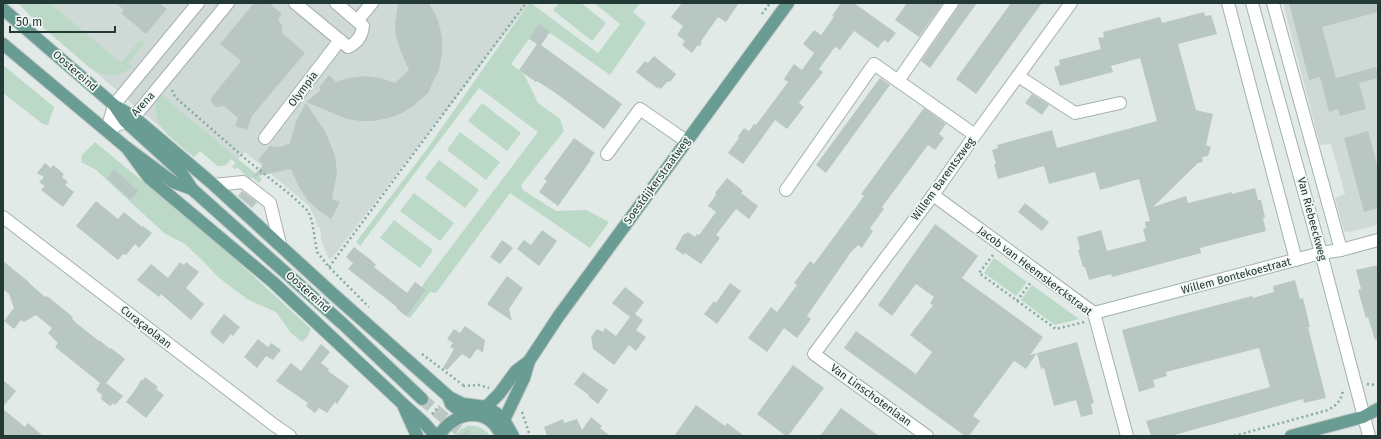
<svg xmlns="http://www.w3.org/2000/svg" width="1381" height="439" viewBox="0 0 1381 439" font-family="'Fira Sans',sans-serif">
	<style>
		.built { fill: #cfdad6 }
		.green { fill: #bbd9c6 }
		.building { fill: #b9c7c3 }
		.lines { fill: none; stroke-linecap: round; stroke-linejoin: round }
		.major-tunnel { stroke: #bbc7c3; stroke-width: 12; stroke-dasharray: 12 6; stroke-linecap: butt }
		.minor-casing { stroke: #a4b1ae; stroke-width: 14 }
		.major-casing { stroke: #bdc4c2; stroke-width: 14 }
		.path { stroke: #84aba2; stroke-width: 2.5; stroke-dasharray: 2 3; stroke-linecap: butt }
		.minor { stroke: #fff; stroke-width: 12 }
		.major { stroke: #699c93; stroke-width: 12 }
		.labels { text-anchor: middle; dominant-baseline: central; stroke-width: 3.5; stroke-linejoin: round; paint-order: stroke }
		.street-label { font-size: 11px; fill: #233935; stroke: #f1f7f4 }
	</style>
	<rect width="100%" height="100%" fill="#e1eae7"/>
	<!-- built -->
	<g class="built">
		<path d="M18,3H529L332,258L329,259L321,240L320,227H317L315,218L309,206L245,152L238,159L262,179L259,183L252,177L250,179L237,167L235,169L232,167L236,163L231,159L226,165L218,166L200,151L166,132L36,22Z"/>
		<path d="M1283,3H1378V225L1349,232L1344,231L1335,198L1345,194L1331,144L1320,145Z"/>
	</g>
	<!-- green -->
	<g class="green">
		<path d="M18,3H41L45,6L48,3H50L121,63L141,39L145,43L128,63L132,67C124,74 114,77 103,74C91,71 82,61 73,53C54,37 36,21 18,3Z"/>
		<path d="M529,3H531L598,53L620,24L594,3H640L633,12L646,23L610,75L539,25L511,64L524,74L538,103L560,119L564,131L521,185L523,190L556,211L586,210L609,222L590,248L510,193L436,293L430,292L410,318L406,316L424,283L538,132L479,88L360,246L356,242L427,149Z"/>
		<path d="M559,3H581L606,23L592,41L553,10Z"/>
		<path d="M3,65L54,107L48,125L43,124L3,93Z"/>
		<path d="M159,93L262,179L259,183L252,177L250,179L237,167L235,169L232,167L236,163L231,159L226,165L218,166L200,151L194,157C173,139 146,124 159,93Z"/>
		<path d="M482,103L521,133L507,151L468,121Z"/>
		<path d="M460,132L500,162L486,180L447,150Z"/>
		<path d="M95,142L222,247L311,329L308,336L302,342L291,333L276,312L247,299L218,277L204,262L185,244L164,233L95,169L81,162L82,155Z"/>
		<path d="M439,160L479,190L465,208L425,178Z"/>
		<path d="M414,193L454,223L440,241L400,211Z"/>
		<path d="M394,220L433,250L420,268L380,238Z"/>
		<path d="M994,258L1027,282L1016,296L984,273Z"/>
		<path d="M1032,285L1079,319L1055,325L1021,300Z"/>
		<path d="M467,426C477,425 484,428 490,436H454L461,429Z"/>
	</g>
	<!-- building -->
	<g class="building">
		<path d="M116,3H159L167,9L146,34L121,13L124,10Z"/>
		<path d="M254,3H269L282,14L278,19L282,26V33L305,53L252,116L247,130L235,126L238,118L224,106L216,107L212,103L211,98L241,61L220,44Z"/>
		<path d="M398,3H429L438,20L442,37V53L439,70L430,88L429,92L412,107L402,113L389,118L373,121H360L347,119L306,102L321,90L319,87L329,75L336,82L349,78L364,76L380,78L395,83L409,70L401,52L396,37L395,26Z"/>
		<path d="M682,3H739L726,22L718,17L701,41V45L697,46L692,53L682,45L685,41L677,35L683,26L671,17Z"/>
		<path d="M841,3H854L896,33L888,43L885,40L883,42H882L878,48L854,31L840,50L835,47L819,69L823,72L799,103L804,107L787,129L775,120L743,164L728,153L739,138L738,136L744,128L749,131L754,124L756,125L788,82L784,79L794,64L802,70L814,53L803,44L814,30L821,35L834,17L832,16Z"/>
		<path d="M907,3H943L919,37L895,20Z"/>
		<path d="M959,3H977L930,68L921,61L958,7Z"/>
		<path d="M1011,3H1042L976,94L956,79Z"/>
		<path d="M1289,3H1378V12L1322,27L1336,78L1376,67L1378,78L1359,83L1366,109L1340,116L1338,109L1329,112L1320,77L1309,80Z"/>
		<path d="M1204,12L1205,16L1211,15L1217,34L1178,44L1196,110L1213,114L1206,145L1211,147L1208,156L1202,157L1203,162L1198,163L1153,207L1186,196L1188,203L1232,192V194L1255,188L1258,200H1261L1265,217L1263,218L1266,231L1200,248L1201,253L1112,277L1111,274L1089,280L1085,267H1083L1078,250L1080,249L1077,237L1101,230L1107,251L1146,241L1143,229L1146,228L1145,222L1150,221L1139,179L1100,190L1095,172L1049,184L1044,166L998,179L994,164H996L992,150L998,148L997,145L1052,130L1057,148L1157,121L1140,58L1111,66L1113,72L1060,86L1054,67L1060,65L1059,60L1101,49L1098,38L1104,37L1103,32L1160,17L1162,23Z"/>
		<path d="M539,24L550,32L541,45L622,104L604,129L557,94L537,81L536,82L519,70L537,44L529,39Z"/>
		<path d="M654,56L676,74L671,81L667,82L661,89L658,87L657,88L636,72L645,61L648,63Z"/>
		<path d="M880,78L890,85L826,173L816,165Z"/>
		<path d="M1032,94L1049,105L1042,115L1025,103Z"/>
		<path d="M306,103L326,133L335,156L337,173L332,199L340,202L331,219L321,212L308,201L299,187L291,169L253,177L263,165L258,160L270,146L281,147L290,143L296,121Z"/>
		<path d="M924,108L946,124L939,134L944,138L935,150L928,145L882,207L884,209L870,228L873,231L862,248L858,245L851,252L807,316L811,319L797,338L784,328L767,352L748,338L771,307L777,312L797,285L794,283L810,261L814,264L864,196L861,194Z"/>
		<path d="M1368,131L1378,168V208L1364,212L1344,138Z"/>
		<path d="M574,138L595,153L590,159L591,160L558,206L539,192L547,181L544,179Z"/>
		<path d="M45,163L51,168L53,165L64,174L62,177L68,182L65,185L74,192L63,207L41,190L45,186L39,182L44,177L37,173Z"/>
		<path d="M114,169L138,191L131,200L107,178Z"/>
		<path d="M727,178L743,191L741,193L758,206L749,219L736,209L716,235L720,238L701,264L685,253L684,255L675,249L683,235L685,234L688,232L695,237L697,234L699,235L716,212L708,206L716,195L715,193Z"/>
		<path d="M242,191L257,202L252,208L238,196Z"/>
		<path d="M96,201L118,219L124,212L142,227L143,226L152,233L139,248L135,244L126,255L123,254L118,260L76,226Z"/>
		<path d="M1025,203L1049,222L1042,231L1018,212Z"/>
		<path d="M935,224L978,256L962,278L1043,337L1030,355L1077,342L1094,403L1091,404L1093,414L1081,417L1076,400L1054,406L1044,368L1041,369L1037,353L1026,369L1014,361L973,416L980,421L969,436H965L844,348L856,331L916,374L932,352L910,335L933,305L930,303L934,297L916,284L892,316L878,305Z"/>
		<path d="M542,230L557,241L539,266L517,249L524,240L531,245Z"/>
		<path d="M502,240L513,248L500,264L490,257Z"/>
		<path d="M354,247L371,260L376,265L374,267L407,293L415,282L426,290L406,316L396,308L397,307L348,269L353,263L346,257Z"/>
		<path d="M3,261L29,282V283L45,297L47,296L73,317L72,319L76,322H75L99,341V340L110,349L111,348L125,359L106,383L123,396L115,405L113,403L110,406L101,399L102,395L96,390L100,383L55,347L58,343L48,333L52,328L36,315L24,322L21,320L14,329L4,321L14,308L9,294L3,289Z"/>
		<path d="M180,262L184,265L186,262L199,272L186,288L204,304L191,320L161,294L159,297L137,280L151,264L168,278Z"/>
		<path d="M1378,265V339L1375,340L1368,317L1366,318L1358,290L1361,289L1356,270Z"/>
		<path d="M507,276L523,288L509,309L512,321L487,304Z"/>
		<path d="M1295,280L1300,299L1303,298L1310,327H1308L1326,398L1304,403L1303,399L1171,436H1151L1146,421L1270,387L1259,348L1166,372L1167,376L1153,380L1155,387L1139,392L1122,330L1252,296L1253,298L1274,292L1273,286Z"/>
		<path d="M730,283L741,291L717,324L704,314L714,301L716,303Z"/>
		<path d="M625,287L644,302L635,314L643,320L636,330L646,337L636,351L629,345L614,365L593,349L591,337L597,329L603,332L605,328L616,336L630,317L612,303Z"/>
		<path d="M224,314L240,327L233,336L231,334L223,344L211,334L212,333L210,332Z"/>
		<path d="M465,326L485,340L483,353L478,349L476,350L470,359L462,354L447,370L443,368L454,349L450,347L453,343L447,339L454,329L460,333Z"/>
		<path d="M258,339L268,347L271,343L281,350L273,360L266,356L257,368L244,357Z"/>
		<path d="M321,344L330,352L321,363L329,369L328,371L349,386L337,404L335,402L327,413L319,408L315,413L306,406L308,403L276,381L291,363L301,371Z"/>
		<path d="M793,365L824,388L788,436H786L757,414Z"/>
		<path d="M583,372L608,390L598,404L588,396L589,395L574,384Z"/>
		<path d="M145,377L158,387L156,389L164,395L146,418L126,402L138,386V385L141,380H143Z"/>
		<path d="M3,380L16,391L3,407Z"/>
		<path d="M696,405L725,426L727,423L744,436H674Z"/>
		<path d="M841,408L879,436H820Z"/>
		<path d="M3,409L25,427L28,423L43,436H3Z"/>
		<path d="M591,417L602,426L600,428L610,436H547L544,427L563,419L564,423L577,419L582,430Z"/>
	</g>
	<g class="lines">
		<!-- major-tunnel -->
		<path class="major-tunnel" d="M422,399L466,436"/>
		<defs>
			<g id="minor">
				<path d="M295,3L348,47C357,43 362,36 363,26L336,3"/>
				<path d="M1228,3L1296,260"/>
				<path d="M1252,3L1321,253L1369,436"/>
				<path d="M1273,3L1341,250"/>
				<path d="M357,21L372,3"/>
				<path d="M1018,76L1075,113L1120,103"/>
				<path d="M898,81L952,3"/>
				<path d="M107,130L134,117L228,3"/>
				<path d="M107,130L114,105L198,3"/>
				<path d="M265,138L340,40"/>
				<path d="M607,154L640,109L686,141"/>
				<path d="M214,185L243,182L270,203L280,244"/>
				<path d="M786,190L874,64L975,135"/>
				<path d="M933,195L1094,313L1127,436"/>
				<path d="M3,217L274,425L290,436"/>
				<path d="M1094,313L1321,253L1341,250L1378,240"/>
				<path d="M927,436L814,354L878,268L933,195L975,135L1071,3"/>
			</g>
			<g id="major">
				<path d="M3,9L114,105L125,121L181,172L192,189L343,324L422,399"/>
				<path d="M3,44L127,148L173,182L192,189"/>
				<path d="M117,107L134,117L214,185L333,294L448,396L451,404L465,415"/>
				<path d="M127,148L149,178L274,283L403,404L424,423L436,436"/>
				<path d="M449,397L463,404L487,407L496,413L504,420L513,436"/>
				<path d="M404,407L417,436"/>
				<path d="M481,412L499,394L516,371L529,361"/>
				<path d="M504,420L524,378L529,361L558,317L788,3"/>
				<path d="M439,436C453,411 489,405 501,436"/>
				<path d="M1291,436L1363,417L1378,409"/>
			</g>
		</defs>
		<!-- minor casing -->
		<use href="#minor" class="minor-casing"/>
		<!-- major casing -->
		<use href="#major" class="major-casing"/>
		<!-- path -->
		<g class="path">
			<path d="M762,14L770,3"/>
			<path d="M172,90L175,97L248,161L292,196L308,211L312,221L317,252L329,267L369,307"/>
			<path d="M993,255L979,273L1056,329L1084,322"/>
			<path d="M329,267L526,3"/>
			<path d="M1017,301L1031,282"/>
			<path d="M422,354L463,385"/>
			<path d="M1367,384L1378,385"/>
			<path d="M463,386L479,385L489,388"/>
			<path d="M522,412L530,436"/>
			<path d="M432,414L439,406"/>
			<path d="M1234,436L1328,410C1338,404 1340,402 1343,391"/>
		</g>
		<!-- minor -->
		<use href="#minor" class="minor"/>
		<!-- major -->
		<use href="#major" class="major"/>
	</g>
	<g class="labels">
		<!-- street labels -->
		<g class="street-label">
			<text transform="translate(75 71) rotate(41)">Oostereind</text>
			<text transform="translate(303 89) rotate(-53)">Olympia</text>
			<text transform="translate(143 104) rotate(-48)">Arena</text>
			<text transform="translate(943 179) rotate(-54)">Willem Barentszweg</text>
			<text transform="translate(657 181) rotate(-54)">Soestdijkerstraatweg</text>
			<text transform="translate(1312 219) rotate(75)">Van Riebeeckweg</text>
			<text transform="translate(1035 271) rotate(37)">Jacob van Heemskerckstraat</text>
			<text transform="translate(1236 276) rotate(-15)">Willem Bontekoestraat</text>
			<text transform="translate(308 292) rotate(42)">Oostereind</text>
			<text transform="translate(146 327) rotate(38)">Curaçaolaan</text>
			<text transform="translate(871 395) rotate(36)">Van Linschotenlaan</text>
		</g>
	</g>
	<!-- border -->
	<rect width="1381" height="439" fill="none" stroke="#233935" stroke-width="8"/>
	<!-- scale -->
	<path d="M10 26v6h105v-6" fill="none" stroke="#233935" stroke-width="2"/>
	<text x="16" y="26" font-size="12" fill="#233935" stroke="#f1f7f4" stroke-width="3" paint-order="stroke">50 m</text>
</svg>
